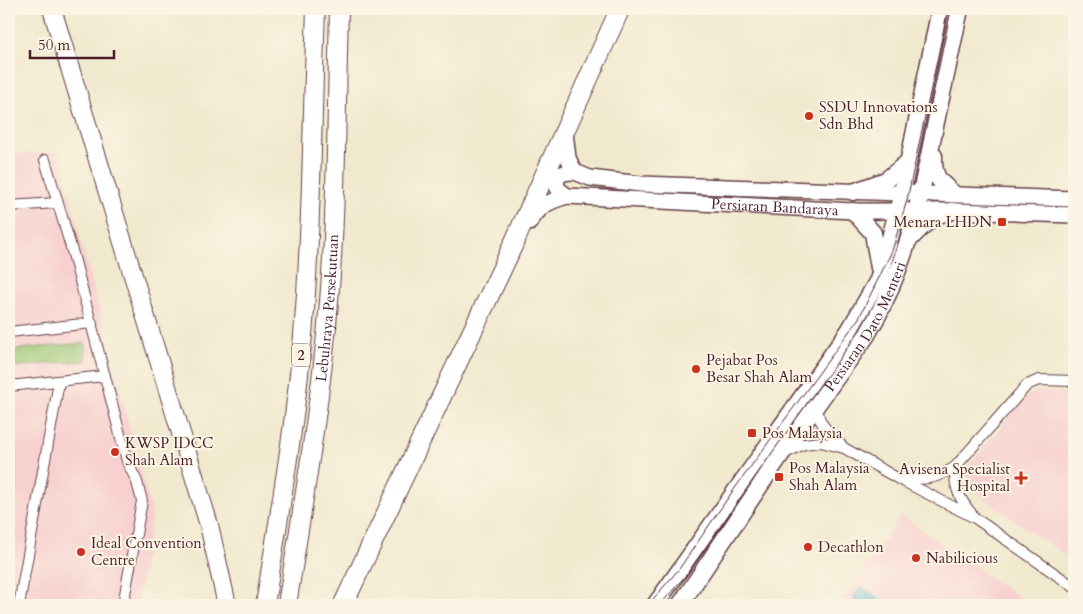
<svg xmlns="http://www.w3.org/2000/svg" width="1083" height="614" viewBox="0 0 1083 614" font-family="Cardo,serif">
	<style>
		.built { fill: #f7d0cf }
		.green { fill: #97c471; stroke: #70724e }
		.water { fill: #48adc8; stroke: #49667a }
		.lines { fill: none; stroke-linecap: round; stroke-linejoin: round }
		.minor-casing { stroke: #633d43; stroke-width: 12 }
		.secondary-casing { stroke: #633d43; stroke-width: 18 }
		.primary-casing { stroke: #633d43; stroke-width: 19 }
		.trunk-casing { stroke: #633d43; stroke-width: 20 }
		.motorway-casing { stroke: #633d43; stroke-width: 21 }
		.minor { stroke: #fff; stroke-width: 10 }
		.secondary { stroke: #fff; stroke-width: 15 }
		.primary { stroke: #fff; stroke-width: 16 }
		.trunk { stroke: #fff; stroke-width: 18 }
		.motorway { stroke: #fff; stroke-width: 19 }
		.tram { stroke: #4a1f2b; stroke-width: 1 }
		.poi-dot { fill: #c8321e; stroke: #fcf5e5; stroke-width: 2 }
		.labels { text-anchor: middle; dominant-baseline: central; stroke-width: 4; stroke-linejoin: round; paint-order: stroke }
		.shield { fill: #fcf5e5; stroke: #7f5f63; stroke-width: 1 }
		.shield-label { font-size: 14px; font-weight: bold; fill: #4a1f2b }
		.poi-label { font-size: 15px; fill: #4a1f2b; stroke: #fcf5e5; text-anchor: start }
		.street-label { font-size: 15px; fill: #4a1f2b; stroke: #fcf5e5 }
	</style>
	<rect width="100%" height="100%" fill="#fcf5e5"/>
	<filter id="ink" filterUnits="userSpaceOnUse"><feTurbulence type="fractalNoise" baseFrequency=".02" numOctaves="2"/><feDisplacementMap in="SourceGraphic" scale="10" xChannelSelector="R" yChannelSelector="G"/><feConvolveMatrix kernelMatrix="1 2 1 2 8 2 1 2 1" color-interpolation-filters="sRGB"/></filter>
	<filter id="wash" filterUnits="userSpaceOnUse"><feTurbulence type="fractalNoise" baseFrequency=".0096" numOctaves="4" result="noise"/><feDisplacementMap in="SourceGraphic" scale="20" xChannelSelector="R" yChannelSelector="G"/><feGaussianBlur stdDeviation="1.12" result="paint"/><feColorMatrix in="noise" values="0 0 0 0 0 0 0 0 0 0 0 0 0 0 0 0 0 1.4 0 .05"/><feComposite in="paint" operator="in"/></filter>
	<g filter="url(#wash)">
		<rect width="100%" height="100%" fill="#f1e9ce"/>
		<!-- built -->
		<g class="built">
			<path d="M58,151L152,513L137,605H9V155Z"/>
			<path d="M1037,391L1074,392V561L1019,524L970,488L966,469L1026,396Z"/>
			<path d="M901,515L1020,598L1015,605H839Z"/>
		</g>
		<!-- green -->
		<path class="green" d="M85,343L86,361L9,367V350Z"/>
		<!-- water -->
		<path class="water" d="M861,586L890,605H861L852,599Z"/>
	</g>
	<g filter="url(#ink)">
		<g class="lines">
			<defs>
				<g id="minor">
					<path d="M45,160L73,254L127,461L137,482L142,501L123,605"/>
					<path d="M9,206L57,203"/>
					<path d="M9,332L92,323"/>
					<path d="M9,386L105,376"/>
					<path d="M814,408L824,427L843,447"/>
					<path d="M785,453L804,444L821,442L844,448L897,478L975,518L1074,587"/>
					<path d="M955,467C954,486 959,499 971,513"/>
					<path d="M901,478C925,480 934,480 955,467L1027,385L1039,380L1074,381"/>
					<path d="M19,605L59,382"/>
				</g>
				<g id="secondary">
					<path d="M565,132L568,158L575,172L590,178L641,184L1074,199"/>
					<path d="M567,196L557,188C554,174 563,172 575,172"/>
					<path id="s1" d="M529,223C540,206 547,202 567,196L853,211H953L1074,215"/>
				</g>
				<g id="primary">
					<path d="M934,156C933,177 939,181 954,194"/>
					<path d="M853,192L886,180L908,162"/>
					<path d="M853,211L873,233L879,268"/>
					<path d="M910,239C924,225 932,214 953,211"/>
					<path d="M655,605L850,329L878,280L890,238L902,193L940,9"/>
					<path id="s2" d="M680,605L780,456L867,335C904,273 919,206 933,136C942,94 951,51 960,9"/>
				</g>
				<g id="trunk">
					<path d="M52,9L209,525L227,605"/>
					<path d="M265,605C279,515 295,426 303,335C312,226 312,117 316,9"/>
					<path id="s3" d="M287,605C300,522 315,438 324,354C337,240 336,123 339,9"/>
				</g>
				<path id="motorway" d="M343,605L507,258L620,9"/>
			</defs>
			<!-- minor casing -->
			<use href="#minor" class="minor-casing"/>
			<!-- secondary casing -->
			<use href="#secondary" class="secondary-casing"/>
			<!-- primary casing -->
			<use href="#primary" class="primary-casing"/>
			<!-- trunk casing -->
			<use href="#trunk" class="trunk-casing"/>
			<!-- motorway casing -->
			<use href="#motorway" class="motorway-casing"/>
			<!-- minor -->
			<use href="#minor" class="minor"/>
			<!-- secondary -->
			<use href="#secondary" class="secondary"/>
			<!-- primary -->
			<use href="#primary" class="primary"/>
			<!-- trunk -->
			<use href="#trunk" class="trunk"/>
			<!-- motorway -->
			<use href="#motorway" class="motorway"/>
			<!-- tram -->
			<g class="tram">
				<path d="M648,605L679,569L730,495L859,318L892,251L907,200L948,9"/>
				<path d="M660,605L686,575L824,379"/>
			</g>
		</g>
	</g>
	<!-- markers -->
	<g class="poi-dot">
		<circle cx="809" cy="116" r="5"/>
		<rect x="997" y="217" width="10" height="10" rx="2.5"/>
		<circle cx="696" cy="369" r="5"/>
		<rect x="747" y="428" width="10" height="10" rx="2.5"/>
		<circle cx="115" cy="452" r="5"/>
		<rect x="774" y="472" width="10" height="10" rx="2.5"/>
		<path d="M1018.5 470.5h5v5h5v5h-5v5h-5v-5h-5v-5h5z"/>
		<circle cx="808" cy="547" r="5"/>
		<circle cx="81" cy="552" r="5"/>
		<circle cx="916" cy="558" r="5"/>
	</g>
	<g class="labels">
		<!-- shield labels -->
		<rect class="shield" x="292" y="343.5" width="18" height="23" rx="4"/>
		<g class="shield-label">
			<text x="301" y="355">2</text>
		</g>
		<!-- poi labels -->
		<g class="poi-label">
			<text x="819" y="107">SSDU Innovations<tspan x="819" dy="17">Sdn Bhd</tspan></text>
			<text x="992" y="222" text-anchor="end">Menara LHDN</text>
			<text x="706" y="360">Pejabat Pos<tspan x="706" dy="17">Besar Shah Alam</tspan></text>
			<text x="762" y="433">Pos Malaysia</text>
			<text x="125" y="443">KWSP IDCC<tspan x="125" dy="17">Shah Alam</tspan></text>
			<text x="789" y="468">Pos Malaysia<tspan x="789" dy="17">Shah Alam</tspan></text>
			<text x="1010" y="469" text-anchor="end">Avisena Specialist<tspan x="1010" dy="17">Hospital</tspan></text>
			<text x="91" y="543">Ideal Convention<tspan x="91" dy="17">Centre</tspan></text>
			<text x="818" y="547">Decathlon</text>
			<text x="926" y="558">Nabilicious</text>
		</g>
		<!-- street labels -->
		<g class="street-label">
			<text stroke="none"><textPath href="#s1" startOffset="256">Persiaran Bandaraya</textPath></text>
			<text stroke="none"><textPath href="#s3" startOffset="300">Lebuhraya Persekutuan</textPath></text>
			<text stroke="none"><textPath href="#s2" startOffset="335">Persiaran Dato Menteri</textPath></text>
		</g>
	</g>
	<!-- margin -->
	<rect width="1083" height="614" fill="none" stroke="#fcf5e5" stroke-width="30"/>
	<!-- scale -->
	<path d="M30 50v8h84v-8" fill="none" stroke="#4a1f2b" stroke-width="2.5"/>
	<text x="38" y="50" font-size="15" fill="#4a1f2b" stroke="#fcf5e5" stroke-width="4" paint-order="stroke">50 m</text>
</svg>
